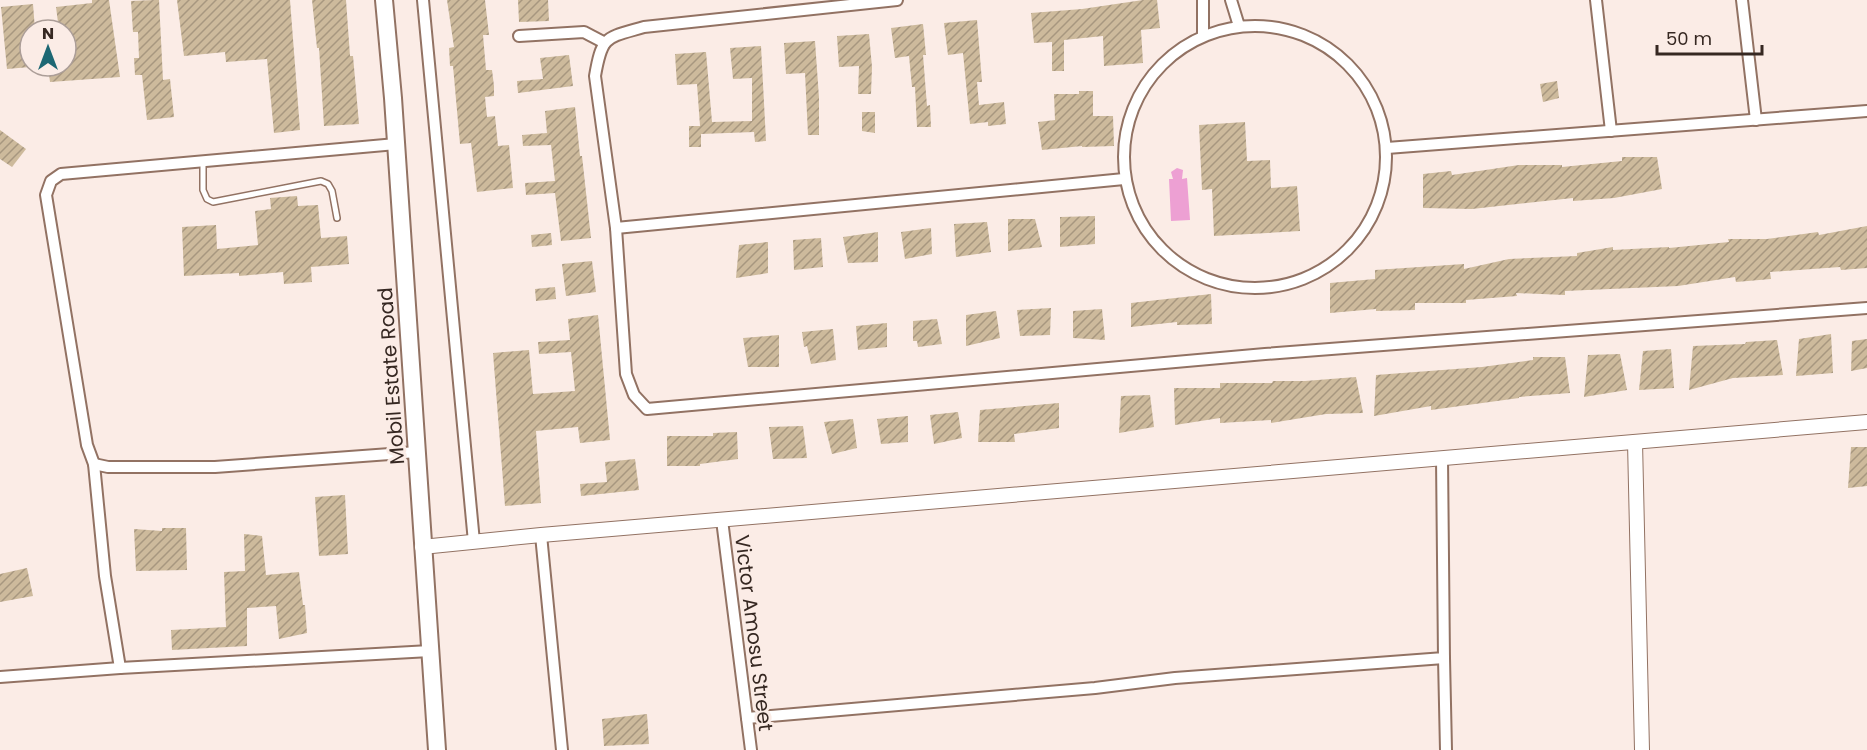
<svg xmlns="http://www.w3.org/2000/svg" width="1867" height="750" viewBox="0 0 1867 750" font-family="Poppins,sans-serif">
	<style>
		.water { fill: #eda0d3 }
		.building { fill: url(#building-hatch) }
		.lines { fill: none; stroke-linecap: round; stroke-linejoin: round }
		.service-casing { stroke: #927263; stroke-width: 8 }
		.minor-casing { stroke: #927263; stroke-width: 14 }
		.tertiary-casing { stroke: #927263; stroke-width: 16 }
		.secondary-casing { stroke: #927263; stroke-width: 20 }
		.service { stroke: #fff; stroke-width: 5 }
		.minor { stroke: #fff; stroke-width: 10 }
		.tertiary { stroke: #fff; stroke-width: 14 }
		.secondary { stroke: #fff; stroke-width: 16 }
		.labels { text-anchor: middle; dominant-baseline: central; stroke-width: 6; stroke-linejoin: round; paint-order: stroke }
		.street-label { font-size: 20px; fill: #362822; stroke: #fbece6 }
	</style>
	<defs>
		<pattern id="building-hatch" width="6" height="6" patternUnits="userSpaceOnUse" patternTransform="scale(1.5)"><rect width="6" height="6" fill="#cdba9c"/><path d="M-1 1l2-2M0 6l6-6M5 7l2-2" fill="none" stroke="#a7977f"/></pattern>
	</defs>
	<rect width="100%" height="100%" fill="#fbece6"/>
	<!-- water -->
	<path class="water" d="M1177,168L1183,170L1182,179L1187,178L1190,220L1171,221L1169,179H1173L1171,172Z"/>
	<!-- building -->
	<g class="building">
		<path d="M92,0H109L120,77L50,82L48,66H66V30H59L56,7L92,3Z"/>
		<path d="M154,0H159L163,80L170,79L174,117L147,120L142,75H135L134,58H139L138,32H133L131,1Z"/>
		<path d="M177,0H290L300,130L274,133L267,59L226,62L225,52L184,56Z"/>
		<path d="M312,0H346L350,56H353L359,124L324,126L319,48H317Z"/>
		<path d="M447,0H485L489,35H483L486,70H492L494,86V96L485,97L487,117L495,116L498,146L509,145L513,188L477,192L471,143L460,144L453,66H450L449,48L454,47Z"/>
		<path d="M518,0H548L549,21L519,22Z"/>
		<path d="M1143,0H1157L1160,28L1141,30L1143,63L1104,66L1103,36L1064,40V71H1052V42L1034,43L1031,13L1082,9Z"/>
		<path d="M33,4L35,30H30V67L7,69L1,7Z"/>
		<path d="M977,20L982,82H977L979,105L1004,102L1006,124L988,126V122L970,124L963,53L948,55L944,23Z"/>
		<path d="M923,24L926,55H923L927,106L930,105L931,127H917L915,87H912L909,56L895,58L891,28Z"/>
		<path d="M869,34L872,67L871,94H858L859,66L839,67L837,36Z"/>
		<path d="M815,41L819,98V135H808L805,73L786,74L784,43Z"/>
		<path d="M761,46L766,141L755,142L754,132L701,134V147H689V126H700L697,84L677,85L675,54L706,52L712,122L752,121V78L733,79L730,48Z"/>
		<path d="M569,55L573,86L518,93L517,81L543,79L540,58Z"/>
		<path d="M1557,81L1559,98L1543,102L1540,84Z"/>
		<path d="M1079,91H1093V116H1113L1114,146L1082,147V146L1042,150L1038,122L1055,120L1054,94H1079Z"/>
		<path d="M575,107L580,156H582L591,238L561,241L555,193L526,195L525,183L555,181L551,145L523,146L522,135L547,133L545,111Z"/>
		<path d="M862,112H875V133L862,131Z"/>
		<path d="M1245,122L1247,161L1270,160L1271,188L1297,186L1300,231L1214,236L1212,189L1202,190L1199,125Z"/>
		<path d="M0,130L26,149L12,167L0,159Z"/>
		<path d="M1622,157H1657L1662,189L1614,198L1573,201V198L1472,209L1423,208V174L1451,171L1452,175L1519,165H1562V167L1622,161Z"/>
		<path d="M297,196L298,206L318,205L321,238L347,236L349,264L311,267L312,282L284,284L283,272L239,276V273L184,276L182,227L216,225L217,249L258,245L255,211L271,209L270,198Z"/>
		<path d="M1095,216V244L1060,247V217Z"/>
		<path d="M1008,219H1035L1042,247L1008,251Z"/>
		<path d="M987,222L991,252L956,257L954,224Z"/>
		<path d="M1867,226V268L1841,270L1840,267L1770,272L1771,279L1736,282L1735,277L1678,286L1565,291V295L1516,293L1517,296L1466,300V303H1415V310L1376,311V309L1330,313V283L1375,279V270L1464,264V269L1509,259L1577,256V253L1613,247V250L1669,247V248L1729,242L1728,239H1767L1818,232L1819,235Z"/>
		<path d="M931,228L932,254L905,259L901,232Z"/>
		<path d="M878,232V262L848,263L843,237Z"/>
		<path d="M551,233L552,245L532,247L531,235Z"/>
		<path d="M821,238L823,267L794,270L793,240Z"/>
		<path d="M768,242V273L736,278L739,245Z"/>
		<path d="M592,261L596,292L566,296L562,264Z"/>
		<path d="M555,287L556,299L536,301L535,289Z"/>
		<path d="M1211,294L1212,324L1177,325V322L1131,327V303Z"/>
		<path d="M1051,308L1050,335L1020,336L1017,310Z"/>
		<path d="M1102,309L1105,340L1073,338V311Z"/>
		<path d="M996,311L1000,338L966,346V315Z"/>
		<path d="M598,315L610,440L580,443L578,427L536,431L541,503L505,506L493,353L529,350L533,394L575,391L571,352L539,354L538,342L570,340L568,319Z"/>
		<path d="M937,319L942,344L918,347L917,341H913V321Z"/>
		<path d="M887,323V347L858,350L856,326Z"/>
		<path d="M833,329L836,360L811,364L807,346L804,347L802,332Z"/>
		<path d="M1831,334L1833,373L1796,376L1799,339Z"/>
		<path d="M779,335V367H748L743,338Z"/>
		<path d="M1867,339V368L1851,371L1852,341Z"/>
		<path d="M1777,340L1783,375L1733,378L1689,390L1693,346L1745,344L1746,342Z"/>
		<path d="M1671,349L1674,388L1639,390L1643,351Z"/>
		<path d="M1620,354L1627,390L1584,397L1588,355Z"/>
		<path d="M1533,357H1565L1570,393L1519,397V398L1431,410V406L1374,416L1376,375L1482,367L1533,360Z"/>
		<path d="M1356,377L1363,413L1326,414L1271,423V420L1220,423V418L1175,425L1174,388H1220V383H1272L1273,381H1305Z"/>
		<path d="M1150,395L1154,427L1119,433L1121,396Z"/>
		<path d="M1059,403V428L1014,434L1015,442H978L980,410Z"/>
		<path d="M958,412L962,438L934,444L930,415Z"/>
		<path d="M908,416V442L881,444L877,419Z"/>
		<path d="M853,419L857,448L832,454L824,422Z"/>
		<path d="M803,426L807,458L773,459L769,427Z"/>
		<path d="M737,432L738,459L700,464V466H667V436H713V433Z"/>
		<path d="M1851,447H1867V486L1848,488Z"/>
		<path d="M635,459L639,490L581,496L580,484L607,482L605,462Z"/>
		<path d="M345,495L348,554L319,556L315,497Z"/>
		<path d="M162,528H186L187,570L136,571L134,529L162,531Z"/>
		<path d="M244,534L262,536L266,575L299,572L303,605H305L307,633L279,639L276,606L247,608V646L172,650L171,630L226,627L224,572L245,571Z"/>
		<path d="M27,568L33,596L0,602V574Z"/>
		<path d="M647,714L649,744L604,746L602,719Z"/>
	</g>
	<g class="lines">
		<defs>
			<path id="service" d="M203,163V190L207,199L213,202L321,181L328,184L332,191L337,218"/>
			<g id="minor">
				<path d="M423,0L474,542"/>
				<path d="M897,0L644,27C606,38 602,35 595,76L616,228L626,374L634,395L647,409L1265,354L1867,308"/>
				<path d="M1231,0L1239,26"/>
				<path d="M1596,0L1611,131"/>
				<path d="M1742,0L1756,120"/>
				<circle cx="1255" cy="157" r="131"/>
				<path d="M1203,35V0"/>
				<path d="M519,36L584,32L605,43"/>
				<path d="M1387,148L1867,111"/>
				<path d="M616,228L1124,179"/>
				<path d="M94,464L108,467H215L417,452"/>
				<path d="M722,520L751,750"/>
				<path d="M541,535L562,750"/>
				<path d="M1444,658L1446,750"/>
				<path d="M120,668L105,576L94,464L87,445L46,195L51,181L61,174L396,144"/>
				<path d="M0,677L120,668L430,651"/>
				<path d="M747,718L1095,688L1175,678L1444,658L1442,458"/>
			</g>
			<g id="tertiary">
				<path d="M1635,442L1642,750"/>
				<path d="M422,547L541,535L1867,422"/>
			</g>
			<path id="secondary" d="M384,0L393,98L437,750"/>
		</defs>
		<!-- service casing -->
		<use href="#service" class="service-casing"/>
		<!-- minor casing -->
		<use href="#minor" class="minor-casing"/>
		<!-- tertiary casing -->
		<use href="#tertiary" class="tertiary-casing"/>
		<!-- secondary casing -->
		<use href="#secondary" class="secondary-casing"/>
		<!-- service -->
		<use href="#service" class="service"/>
		<!-- minor -->
		<use href="#minor" class="minor"/>
		<!-- tertiary -->
		<use href="#tertiary" class="tertiary"/>
		<!-- secondary -->
		<use href="#secondary" class="secondary"/>
	</g>
	<g class="labels">
		<!-- street labels -->
		<g class="street-label">
			<text transform="translate(391 376) rotate(-94)">Mobil Estate Road</text>
			<text transform="translate(754 633) rotate(83)">Victor Amosu Street</text>
		</g>
	</g>
	<!-- north arrow -->
	<g transform="translate(48 48)"><circle r="28" fill="#fbece6" stroke="#ac9e98" stroke-width="1.5"/>
	<path d="M0-4.5L10 22L0 15L-10 22Z" fill="#1d6773"/>
	<text y="-9" font-size="16" font-weight="bold" text-anchor="middle" fill="#362822">N</text>
	</g>
	<!-- scale -->
	<path d="M1657 45v9h105v-9" fill="none" stroke="#362822" stroke-width="3"/>
	<text x="1666" y="45" font-size="18" fill="#362822" stroke="#fbece6" stroke-width="4.5" paint-order="stroke">50 m</text>
</svg>
